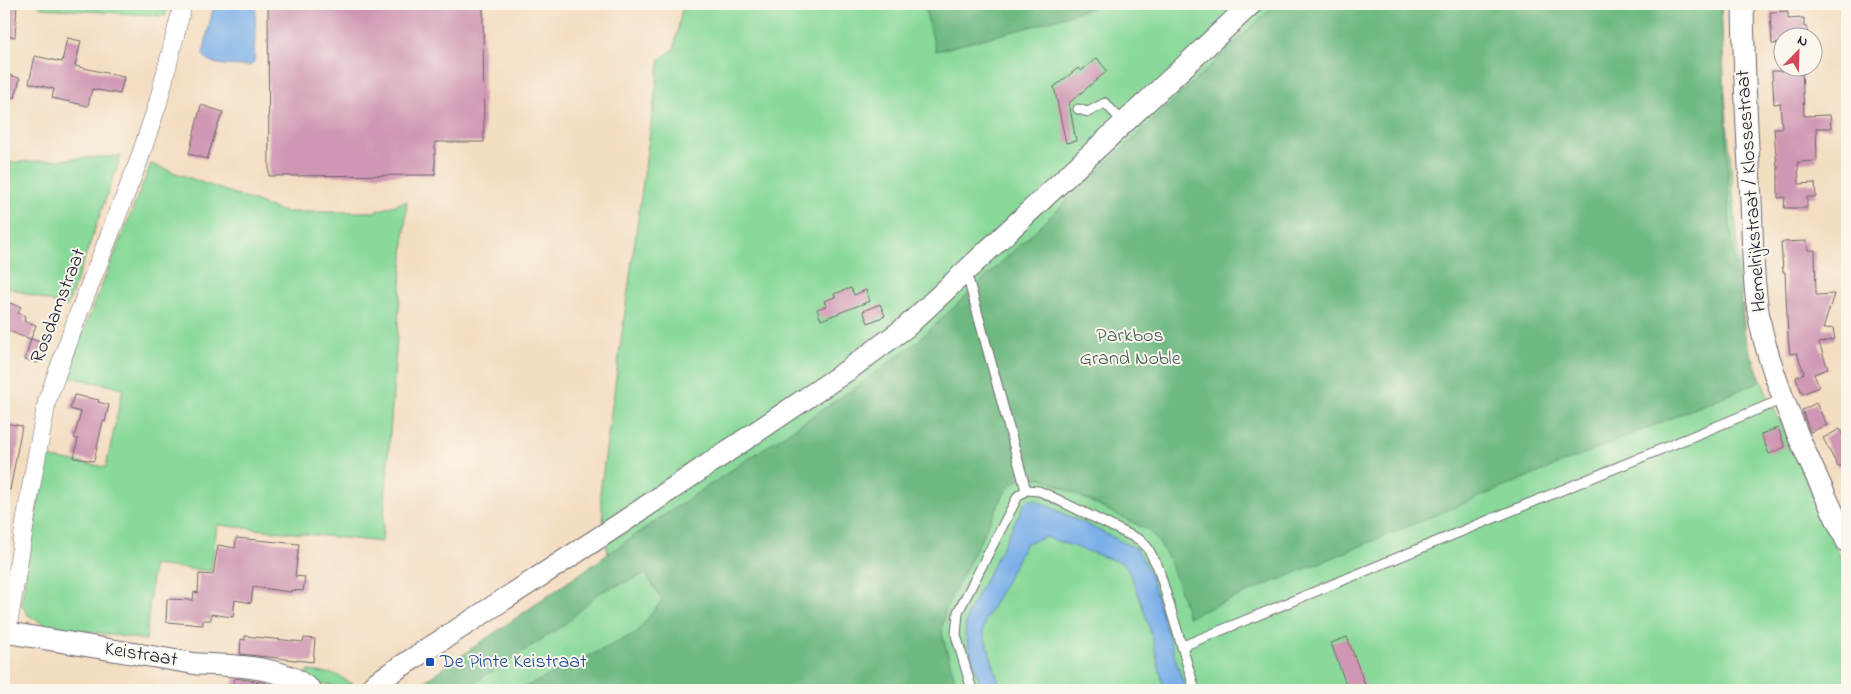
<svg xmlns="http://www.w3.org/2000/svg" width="1851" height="694" viewBox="0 0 1851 694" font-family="'Indie Flower',sans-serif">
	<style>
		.green { fill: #88d99a; stroke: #557e6a }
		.forest { fill: #6eb982; stroke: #486e5e }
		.water { fill: #7cb0e9; stroke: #4f6992 }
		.building { fill: #cf97b3 }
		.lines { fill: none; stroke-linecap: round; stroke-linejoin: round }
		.service-casing { stroke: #6c646a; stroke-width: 11 }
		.minor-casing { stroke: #6c646a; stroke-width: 19 }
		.tertiary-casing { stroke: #6c646a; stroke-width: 23 }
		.service { stroke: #fff; stroke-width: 9 }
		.minor { stroke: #fff; stroke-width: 18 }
		.tertiary { stroke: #fff; stroke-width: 21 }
		.transit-dot { fill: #1a4fb4; stroke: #fbf7ec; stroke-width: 2 }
		.labels { text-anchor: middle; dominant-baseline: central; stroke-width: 4; stroke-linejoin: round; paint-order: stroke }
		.street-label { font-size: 20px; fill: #22223b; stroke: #fbf7ec }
		.park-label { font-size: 20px; fill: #415958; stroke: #fbf7ec }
		.transit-label { font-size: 20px; fill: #164399; stroke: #fbf7ec; text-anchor: start }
	</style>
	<rect width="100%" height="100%" fill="#fbf7ec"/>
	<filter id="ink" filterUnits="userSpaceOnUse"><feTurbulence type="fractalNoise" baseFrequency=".02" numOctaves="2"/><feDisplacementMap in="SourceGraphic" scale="10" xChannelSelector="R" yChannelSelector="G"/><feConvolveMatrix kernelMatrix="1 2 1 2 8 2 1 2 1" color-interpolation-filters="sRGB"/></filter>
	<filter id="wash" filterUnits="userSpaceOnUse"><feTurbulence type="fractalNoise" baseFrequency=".0096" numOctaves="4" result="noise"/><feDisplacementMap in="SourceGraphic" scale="20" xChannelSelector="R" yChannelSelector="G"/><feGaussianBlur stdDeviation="1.12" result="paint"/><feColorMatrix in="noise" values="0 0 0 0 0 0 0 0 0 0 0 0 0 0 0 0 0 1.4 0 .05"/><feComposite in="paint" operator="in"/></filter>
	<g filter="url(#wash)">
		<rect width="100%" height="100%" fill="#f4dec2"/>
		<!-- green -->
		<g class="green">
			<path d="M38,4H168L165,16L41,8Z"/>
			<path d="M683,4H1721L1722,59L1745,338L1761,381L1810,485L1847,572V690H412L608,555L600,493L660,59L674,49Z"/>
			<path d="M121,156L67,307L4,286V163Z"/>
			<path d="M151,164L284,212H374L407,201L382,542L217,525L211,571L153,565L146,640L45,625L28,615L21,604L46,457L106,467L123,388L68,377L69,366Z"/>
			<path d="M309,671L335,674L353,684L340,688L331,685L314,684L299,677Z"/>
		</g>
		<!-- forest -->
		<g class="forest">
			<path d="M924,4H1103L1037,25L936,51Z"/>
			<path d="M1276,4H1721L1730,223L1745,338L1761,381L1188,617C1178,586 1172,553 1148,530L1043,478L1022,477L1007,488L946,608L942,627L943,638L958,690H519L636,633L662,600L646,574L598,593L564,625L463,690H412L663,516L862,383L918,341Z"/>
		</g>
		<!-- water -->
		<g class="water">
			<path d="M214,4H256L254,62L250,66C237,65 210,68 203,54Z"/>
			<path d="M1029,500H1037L1044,504L1135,548L1139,553L1149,571L1185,690H1164C1156,650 1144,600 1125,564L1046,537L1026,543L985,621L983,631L1001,690H982L965,634L967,615L1025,503Z"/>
		</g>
		<g id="blocks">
			<!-- building -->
			<g class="building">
				<path d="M4,4H17L15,37L4,36Z"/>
				<path d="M268,4H483L484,142H435V175L269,176Z"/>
				<path d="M1788,11V19L1804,18V27H1807L1808,38H1784V43L1772,44L1770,12Z"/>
				<path d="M67,38L81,41L75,66L124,77L120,94L92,89L88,106L52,98L54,89L29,83L35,56L62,62Z"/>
				<path d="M1097,58L1107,71L1069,103L1076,141L1066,143L1054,87L1078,68L1081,71Z"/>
				<path d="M1782,68H1802L1804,116L1830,115L1831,128H1816L1817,161L1798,162L1799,184L1815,183L1816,197H1807V208H1784L1785,197L1778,198V167H1777L1774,128H1782L1780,103L1774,104L1772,71H1782Z"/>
				<path d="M4,74L20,78L15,98L4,96Z"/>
				<path d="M201,105L223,112L217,127L207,159L189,154Z"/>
				<path d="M1807,241L1808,250H1815L1816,295L1834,294L1823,329L1833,328L1835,339L1819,343L1828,369L1814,374L1819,387L1802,394L1796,377L1804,373L1797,353L1790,354L1788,338L1785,272H1783L1781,242Z"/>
				<path d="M851,288L854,295L866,290L870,301L821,320L817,309L826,306L824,301L835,297L834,294Z"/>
				<path d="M7,302L21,307L18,313L25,316L24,321L36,325L31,339L18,335L4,328V311Z"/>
				<path d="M880,304L885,316L868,323L863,311Z"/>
				<path d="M31,339L44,343L38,363L25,360Z"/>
				<path d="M74,395L99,400L98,402L109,405L105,422L103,421L94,461L74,458L78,439L74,438L81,412L70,409Z"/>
				<path d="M1816,403L1827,425L1810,432L1802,410Z"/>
				<path d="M4,423L22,426L10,490H4Z"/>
				<path d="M1778,428L1785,447L1769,454L1761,434Z"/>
				<path d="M1840,429L1844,437L1847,436V462L1838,467L1823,438Z"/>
				<path d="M236,538L299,544L295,576L305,577L303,591L291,590V592L253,587L251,603L235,600L233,617L211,614V620H203V625L166,622L167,599L193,600L194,592L198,593L199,574L213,575L218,545L235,548Z"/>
				<path d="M245,636L303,642L304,638L315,639L313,662L240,654L241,639L245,640Z"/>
				<path d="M1347,637L1367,690H1348L1331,643Z"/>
				<path d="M235,678L267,683L265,690H232Z"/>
			</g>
		</g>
	</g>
	<g filter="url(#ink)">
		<use href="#blocks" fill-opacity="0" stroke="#6c646a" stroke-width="1"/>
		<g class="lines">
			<defs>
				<g id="service">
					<path d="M1078,109L1088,112L1105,103L1124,123"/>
					<path d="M966,271L1026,490L1018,496L958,612L956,635L972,690"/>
					<path d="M1026,490L1039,491L1048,495L1140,540L1147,547L1158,567L1195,690"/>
					<path d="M1183,646L1783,399"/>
				</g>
				<path id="minor" d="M7,632L31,487L47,401L78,315L139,160L158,103L183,4"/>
				<g id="tertiary">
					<path d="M1743,4C1744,69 1747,135 1751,200C1753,245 1752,292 1763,336C1782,408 1816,475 1847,542"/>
					<path d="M4,632L197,664C228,665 261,666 291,677C298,680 305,686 311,690"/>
					<path d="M369,690L377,682L620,524L851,368L906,327L1251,4"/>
				</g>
			</defs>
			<!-- service casing -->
			<use href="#service" class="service-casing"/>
			<!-- minor casing -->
			<use href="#minor" class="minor-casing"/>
			<!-- tertiary casing -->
			<use href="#tertiary" class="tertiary-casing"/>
			<!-- service -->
			<use href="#service" class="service"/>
			<!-- minor -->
			<use href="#minor" class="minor"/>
			<!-- tertiary -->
			<use href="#tertiary" class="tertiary"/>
		</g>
	</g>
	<!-- markers -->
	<rect class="transit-dot" x="425" y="657" width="10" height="10" rx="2.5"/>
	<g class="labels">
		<!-- street labels -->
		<g class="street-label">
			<text transform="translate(1752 191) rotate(-94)">Hemelrijkstraat / Klossestraat</text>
			<text transform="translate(59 306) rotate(-69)">Rosdamstraat</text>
			<text transform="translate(141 655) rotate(9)">Keistraat</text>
		</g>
		<!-- park labels -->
		<g class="park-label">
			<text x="1130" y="336">Parkbos<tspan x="1130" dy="23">Grand Noble</tspan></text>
		</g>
		<!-- transit labels -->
		<g class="transit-label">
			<text x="440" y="662">De Pinte Keistraat</text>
		</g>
	</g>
	<!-- margin -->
	<rect width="1851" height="694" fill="none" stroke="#fbf7ec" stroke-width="20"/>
	<!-- north arrow -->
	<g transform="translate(1798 52) rotate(23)"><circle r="24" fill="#fbf7ec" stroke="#a4a2a5"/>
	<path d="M0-4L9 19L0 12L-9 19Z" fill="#d1495b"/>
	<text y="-8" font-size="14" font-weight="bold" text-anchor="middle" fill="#22223b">N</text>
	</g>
</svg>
